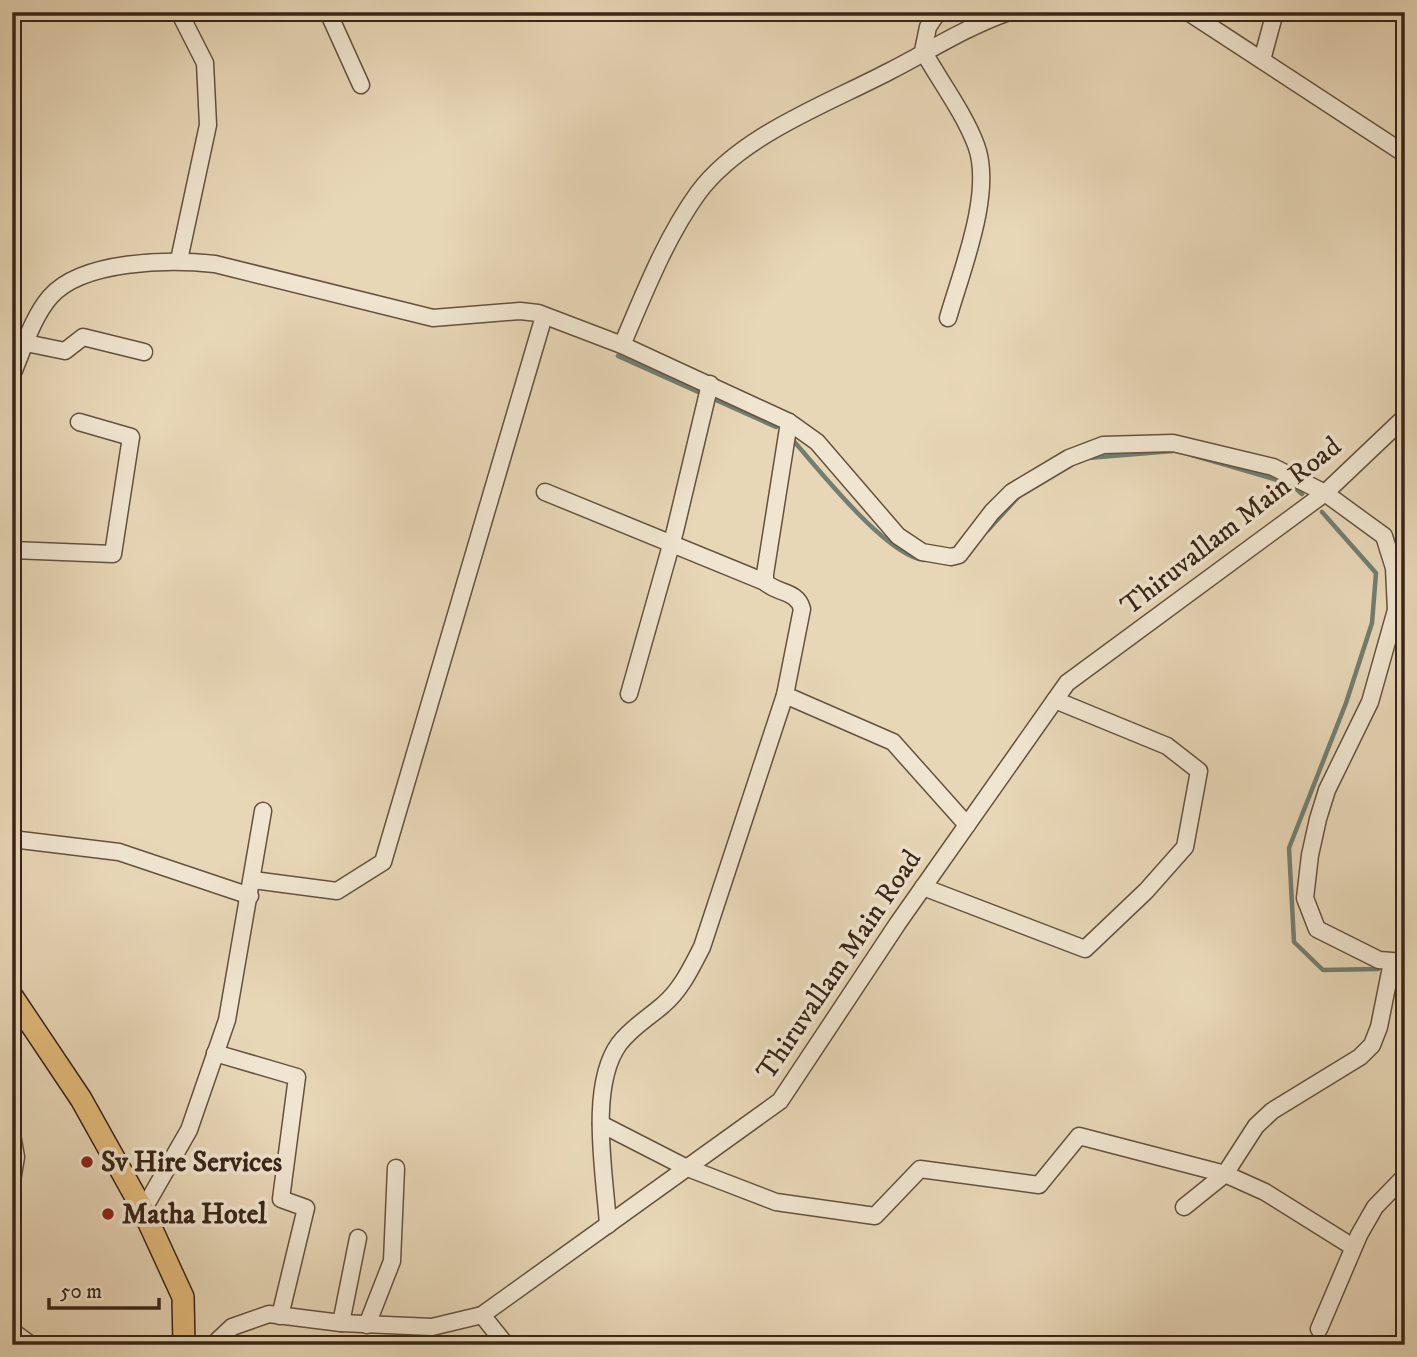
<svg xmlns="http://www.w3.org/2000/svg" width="1417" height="1357" viewBox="0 0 1417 1357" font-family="'IM FELL DW Pica',serif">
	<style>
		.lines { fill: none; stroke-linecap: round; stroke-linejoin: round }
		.stream { stroke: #717e71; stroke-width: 4.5 }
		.minor-casing { stroke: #64523f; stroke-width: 19 }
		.major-casing { stroke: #382517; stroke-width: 24 }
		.minor { stroke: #f0e5d0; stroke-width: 16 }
		.major { stroke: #e4bc7c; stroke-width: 21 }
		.poi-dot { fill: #8f2418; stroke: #f0e5d0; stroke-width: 2.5 }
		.labels { text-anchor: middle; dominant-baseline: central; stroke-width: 7; stroke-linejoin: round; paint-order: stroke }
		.street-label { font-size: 28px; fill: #382517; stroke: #f0e5d0 }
		.poi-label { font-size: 28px; font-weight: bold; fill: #382517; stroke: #f0e5d0; text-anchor: start }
	</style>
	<rect width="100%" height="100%" fill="#e8d7b7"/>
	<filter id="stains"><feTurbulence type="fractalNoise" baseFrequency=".00286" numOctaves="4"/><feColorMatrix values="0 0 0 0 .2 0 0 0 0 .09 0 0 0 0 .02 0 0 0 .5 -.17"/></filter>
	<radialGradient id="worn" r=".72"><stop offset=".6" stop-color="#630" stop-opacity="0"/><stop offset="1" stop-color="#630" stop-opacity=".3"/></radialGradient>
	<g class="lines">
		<!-- stream -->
		<g class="stream">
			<path d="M618,356L776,427"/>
			<path d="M791,438C818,468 886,556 924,560"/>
			<path d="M1192,455L1291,484L1302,494"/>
			<path d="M1088,458L1173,451"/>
			<path d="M1322,512L1376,573L1372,623L1346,703L1289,848L1294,942L1323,970L1378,969"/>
			<path d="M988,530L1020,495"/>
		</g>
		<defs>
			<g id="minor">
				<path d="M328,12L361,85"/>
				<path d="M938,12L928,27L923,51C940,81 964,113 976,145C994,192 961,272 948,318"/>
				<path d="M1188,12L1405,154"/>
				<path d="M1262,60L1275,12"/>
				<path d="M179,260L208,125L205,63L179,12"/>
				<path d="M26,343L65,351L83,337L144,352"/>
				<path d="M622,345C644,294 665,239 698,193C741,135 827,104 890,71C929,51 966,27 1009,12"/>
				<path d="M12,375C23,350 32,318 50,297C82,260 170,259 215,264L433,318L520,311L538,313L622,345L789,422L817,442L898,536L922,552L951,557L959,555L992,512L1012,492L1069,458L1103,445L1173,443L1273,467L1325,493L1384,536L1394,568L1396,610L1370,702L1327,790L1318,819L1310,855L1305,898L1317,929L1379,960L1405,962"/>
				<path d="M545,492L765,582"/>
				<path d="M12,550L113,554L131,437L79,422"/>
				<path d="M629,694L675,531L710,384"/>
				<path d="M785,695L893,742L967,825"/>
				<path d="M12,839L119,852L250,896"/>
				<path d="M253,880L337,891L383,862L544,316"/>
				<path d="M923,887L1085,949L1146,891L1185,847L1199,771L1167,746L1055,700"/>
				<path d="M215,1053L297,1077L281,1199L306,1208L280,1316"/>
				<path d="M601,1124L685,1167L776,1202L875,1216L920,1169L1039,1185L1079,1136L1225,1174L1265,1192L1353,1247"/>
				<path d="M12,1135L16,1157L12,1181"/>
				<path d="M1184,1207L1225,1174L1256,1126L1272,1111L1360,1057L1372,1045L1379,1027L1392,962"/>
				<path d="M143,1210L189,1130L227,1020L263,811"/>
				<path d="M608,1225C605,1175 588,1087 619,1044C632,1027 647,1019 663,1005C681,990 691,968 702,947L785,695L802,609C797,590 777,594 765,582V574L789,422"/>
				<path d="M482,1315L506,1345"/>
				<path d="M341,1323L358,1238"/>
				<path d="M367,1325L392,1261L396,1168"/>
				<path d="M1319,1329L1359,1235L1375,1207L1405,1176"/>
				<path d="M12,1331L31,1345"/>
				<path d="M213,1345L232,1327L269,1314L341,1323L432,1327L482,1315L780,1101L898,923L1067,683L1325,493L1405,417"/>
			</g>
			<path id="major" d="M12,996L81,1099L143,1210L183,1297L184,1345"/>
		</defs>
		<!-- minor casing -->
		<use href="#minor" class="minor-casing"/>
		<!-- major casing -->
		<use href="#major" class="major-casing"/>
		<!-- minor -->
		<use href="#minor" class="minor"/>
		<!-- major -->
		<use href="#major" class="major"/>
	</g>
	<!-- markers -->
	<g class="poi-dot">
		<circle cx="87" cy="1162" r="7"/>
		<circle cx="108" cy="1214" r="7"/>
	</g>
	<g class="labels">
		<!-- street labels -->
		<g class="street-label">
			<text transform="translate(1231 526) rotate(-38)">Thiruvallam Main Road</text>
			<text transform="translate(839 965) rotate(-56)">Thiruvallam Main Road</text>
		</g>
		<!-- poi labels -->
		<g class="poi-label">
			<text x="101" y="1162">Sv Hire Services</text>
			<text x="122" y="1214">Matha Hotel</text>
		</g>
	</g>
	<!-- margin -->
	<rect width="1417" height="1357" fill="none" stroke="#e8d7b7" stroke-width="42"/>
	<rect x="14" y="14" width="1389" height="1329" fill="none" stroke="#382517" stroke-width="3.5"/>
	<rect x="21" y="21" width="1375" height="1315" fill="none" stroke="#382517" stroke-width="2"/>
	<!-- scale -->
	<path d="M49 1298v10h110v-10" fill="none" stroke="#382517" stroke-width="3.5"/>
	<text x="60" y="1298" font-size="21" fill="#382517" stroke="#f0e5d0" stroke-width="5" paint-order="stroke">50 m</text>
	<rect width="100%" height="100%" filter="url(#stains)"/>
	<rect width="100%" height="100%" fill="url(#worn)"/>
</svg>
